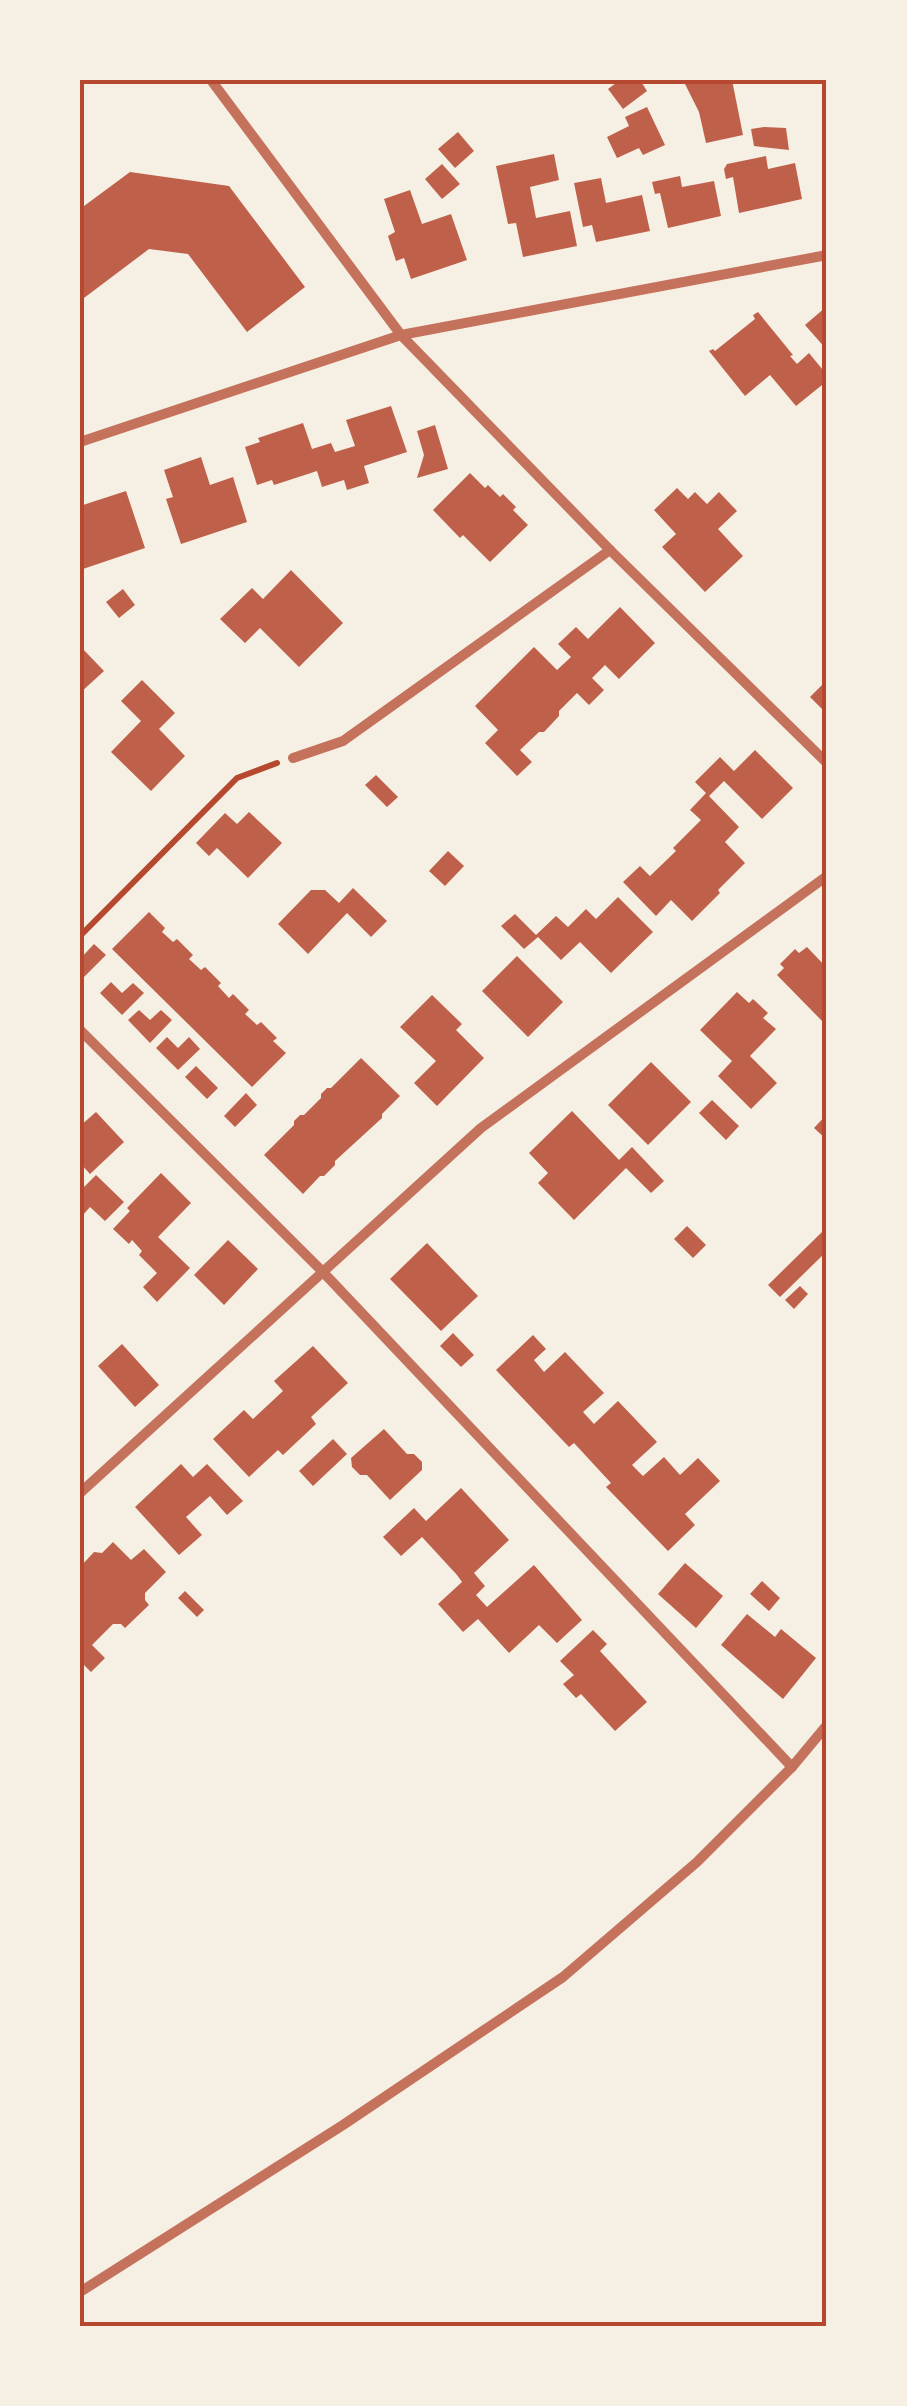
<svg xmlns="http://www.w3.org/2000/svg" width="907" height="2406" viewBox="0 0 907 2406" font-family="'Asap Condensed',sans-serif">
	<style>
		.building { fill: #bf614a }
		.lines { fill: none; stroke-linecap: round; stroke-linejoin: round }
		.path { stroke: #b5482f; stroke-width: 6 }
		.minor { stroke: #c5725c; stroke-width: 10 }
		.neatline { fill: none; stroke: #b5482f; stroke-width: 4 }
	</style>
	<rect width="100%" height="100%" fill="#f6efe4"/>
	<!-- building -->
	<g class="building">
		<path d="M620,80H640L647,91L623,109L608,89Z"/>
		<path d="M687,80H732L743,135L706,143L699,112L684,82Z"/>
		<path d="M647,107L665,145L643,155L639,148L617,158L607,137L629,126L625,117Z"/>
		<path d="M764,127L786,128L789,150L754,146L751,129Z"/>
		<path d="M458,132L474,151L455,168L438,149Z"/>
		<path d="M554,154L559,180L530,187L536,218L570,211L577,246L523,257L516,223L508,224L496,166Z"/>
		<path d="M766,156L768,169L795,163L802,199L739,213L733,177L726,179L724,169L727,164Z"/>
		<path d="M442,164L460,184L442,199L425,179Z"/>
		<path d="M130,172L229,186L305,287L247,332L188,254L149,249L80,301V209Z"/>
		<path d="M680,176L682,187L714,181L721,216L668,228L660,193L655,194L652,182Z"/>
		<path d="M601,178L606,203L642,195L650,231L596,242L592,225L583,227L574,183Z"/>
		<path d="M410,190L422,224L451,214L467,260L411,279L404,258L396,261L388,236L395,232L384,199Z"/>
		<path d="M827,306V350L805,325Z"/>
		<path d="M758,312L793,355L790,356L797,364L809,353L827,375V381L796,406L770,375L745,396L709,351L713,349L715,351L755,319L753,315Z"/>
		<path d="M391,406L407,452L364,466L369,483L347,490L344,480L322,487L317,471L274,485L272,480L257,485L245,447L260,442L258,438L303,423L312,449L331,443L335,452L355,446L346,420Z"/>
		<path d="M435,425L448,469L417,478L424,455L417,431Z"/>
		<path d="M201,457L210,485L233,477L247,522L181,544L166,499L173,497L164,470Z"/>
		<path d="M470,473L485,488L488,485L500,497L503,494L516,507L513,510L528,525L490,562L463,535L460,538L433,510Z"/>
		<path d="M677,488L688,499L695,492L707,504L719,492L737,511L718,529L743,556L705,592L662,547L676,534L654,510Z"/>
		<path d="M126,491L145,548L80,570V506Z"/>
		<path d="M291,570L343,623L299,667L260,628L245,643L220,619L252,588L263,599Z"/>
		<path d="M123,589L135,605L119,618L106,602Z"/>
		<path d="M620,607L655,643L619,679L605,665L592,678L604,690L589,705L577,693L559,711V716L544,732H539L520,750L532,762L517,776L485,743L498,730L475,706L534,647L557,670L571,657L558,644L576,627L588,639Z"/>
		<path d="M80,646L104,671L80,693Z"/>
		<path d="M142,680L175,713L159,729L185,756L151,791L111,752L141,721L121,701Z"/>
		<path d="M827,680V704L822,709L810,697Z"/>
		<path d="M755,750L793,788L762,819L724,781L709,796L739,827L725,842L745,863L718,890L720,893L692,921L671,900L656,916L623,882L640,866L650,876L676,851L673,848L701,820L690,810L706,793L695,782L720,757L734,771Z"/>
		<path d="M376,775L398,797L387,807L365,785Z"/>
		<path d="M249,812L282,843L248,878L217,848L209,856L196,843L225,813L237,824Z"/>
		<path d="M448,851L464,866L445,886L429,871Z"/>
		<path d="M353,888L387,921L371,937L347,913L308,954L278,924L311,890H325L339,903Z"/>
		<path d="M618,897L653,932L611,973L580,942L561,960L538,937L524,949L501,926L515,914L536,935L556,916L568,927L586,909L596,919Z"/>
		<path d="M149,912L165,928L162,932L173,942L177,939L193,955L189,959L201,970L205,967L221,983L218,986L229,998L233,994L249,1010L245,1014L257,1025L261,1022L277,1038L273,1041L286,1053L252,1087L112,949Z"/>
		<path d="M94,944L106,955L84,977L80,974V959Z"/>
		<path d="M807,947L827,968V1022L825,1024L777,975L784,968L780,964L795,949L799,953Z"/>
		<path d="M517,956L563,1002L528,1037L482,991Z"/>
		<path d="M111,982L122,993L133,983L144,993L122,1015L100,993Z"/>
		<path d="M737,992L749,1003L753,999L768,1013L763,1018L776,1029L750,1056L777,1083L751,1109L718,1076L732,1061L700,1030Z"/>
		<path d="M432,995L462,1024L456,1030L484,1058L437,1106L414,1083L436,1061L400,1027Z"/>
		<path d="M139,1010L150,1020L161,1010L172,1020L150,1043L128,1020Z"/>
		<path d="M167,1037L178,1048L189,1037L200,1049L178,1070L156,1048Z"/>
		<path d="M361,1058L400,1096L382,1114V1118L335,1161V1165L324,1176H320L303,1194L264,1155L294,1125V1121L300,1115H304L321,1098V1094L327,1088H331Z"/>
		<path d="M651,1062L691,1102L648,1145L608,1105Z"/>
		<path d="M196,1066L218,1088L207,1099L185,1077Z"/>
		<path d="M246,1093L257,1105L235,1127L224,1116Z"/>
		<path d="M712,1100L739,1126L726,1140L699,1113Z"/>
		<path d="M572,1111L619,1160L632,1147L664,1181L651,1193L626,1168L574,1220L538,1183L548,1173L529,1153Z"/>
		<path d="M96,1112L124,1142L90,1174L80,1163V1126Z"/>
		<path d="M827,1114V1140L814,1128Z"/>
		<path d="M161,1173L191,1203L158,1237L190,1268L157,1302L143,1287L157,1273L139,1255L142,1251L132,1240L129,1244L113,1229L130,1211L127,1208Z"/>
		<path d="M96,1175L124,1202L105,1221L90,1207L83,1215L80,1212V1191Z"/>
		<path d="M687,1226L706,1245L693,1258L674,1239Z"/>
		<path d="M822,1232L827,1238V1251L780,1297L768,1285Z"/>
		<path d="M228,1240L258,1269L224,1305L194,1275Z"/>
		<path d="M427,1243L478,1296L441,1331L390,1279Z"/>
		<path d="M800,1286L808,1294L794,1309L785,1300Z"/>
		<path d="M453,1333L474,1355L461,1367L440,1346Z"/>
		<path d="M533,1335L546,1349L534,1360L544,1372L565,1352L604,1393L583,1412L594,1424L618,1401L657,1442L632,1465L643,1476L664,1457L680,1475L698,1458L720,1481L685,1514L695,1525L668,1551L606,1487L611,1483L574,1443L569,1447L496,1370Z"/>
		<path d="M122,1344L159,1385L135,1407L98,1366Z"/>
		<path d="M313,1346L348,1383L311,1417L316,1424L283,1455L278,1450L249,1477L213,1439L244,1410L253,1419L283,1391L274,1381Z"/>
		<path d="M384,1429L407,1454H414L422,1462V1470L390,1500L367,1475H360L352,1467L351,1458Z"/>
		<path d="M333,1439L347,1454L313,1486L299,1471Z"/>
		<path d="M181,1464L193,1477L207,1464L243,1501L227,1515L210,1496L186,1517L202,1535L179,1555L135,1507Z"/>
		<path d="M461,1488L509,1540L474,1573L485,1586L476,1595L487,1607L534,1565L582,1620L557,1643L539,1625L509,1653L478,1619L463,1632L438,1604L462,1582L457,1575L422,1537L401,1556L383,1537L414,1508L426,1521Z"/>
		<path d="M113,1542L131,1560L144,1549L166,1572L145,1593V1600L149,1605L125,1628L121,1624H113L92,1645L105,1658L91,1672L80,1661V1567L94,1552L102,1553Z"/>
		<path d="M685,1563L723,1596L696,1628L658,1594Z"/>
		<path d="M762,1581L780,1598L769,1611L750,1594Z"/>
		<path d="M185,1591L204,1610L197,1617L178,1598Z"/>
		<path d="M747,1614L775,1637L781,1629L816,1658L783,1699L721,1645Z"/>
		<path d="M593,1630L607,1644L600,1651L647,1702L615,1731L581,1694L576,1698L563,1684L574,1675L560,1661Z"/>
	</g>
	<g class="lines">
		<!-- path -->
		<path class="path" d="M80,936L237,778L277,763"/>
		<!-- minor -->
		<g class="minor">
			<path d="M211,80L401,335L610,550L827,763"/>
			<path d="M80,442L401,335L827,255"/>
			<path d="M293,758L343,741L610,550"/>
			<path d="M80,1030L322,1271L792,1767"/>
			<path d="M80,1493L481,1128L827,876"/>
			<path d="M80,2292L343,2125L563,1977L697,1862L792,1767L827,1725"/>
		</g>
	</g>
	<!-- border -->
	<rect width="907" height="2406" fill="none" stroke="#f6efe4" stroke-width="165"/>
	<rect x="82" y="82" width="742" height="2242" class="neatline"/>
</svg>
